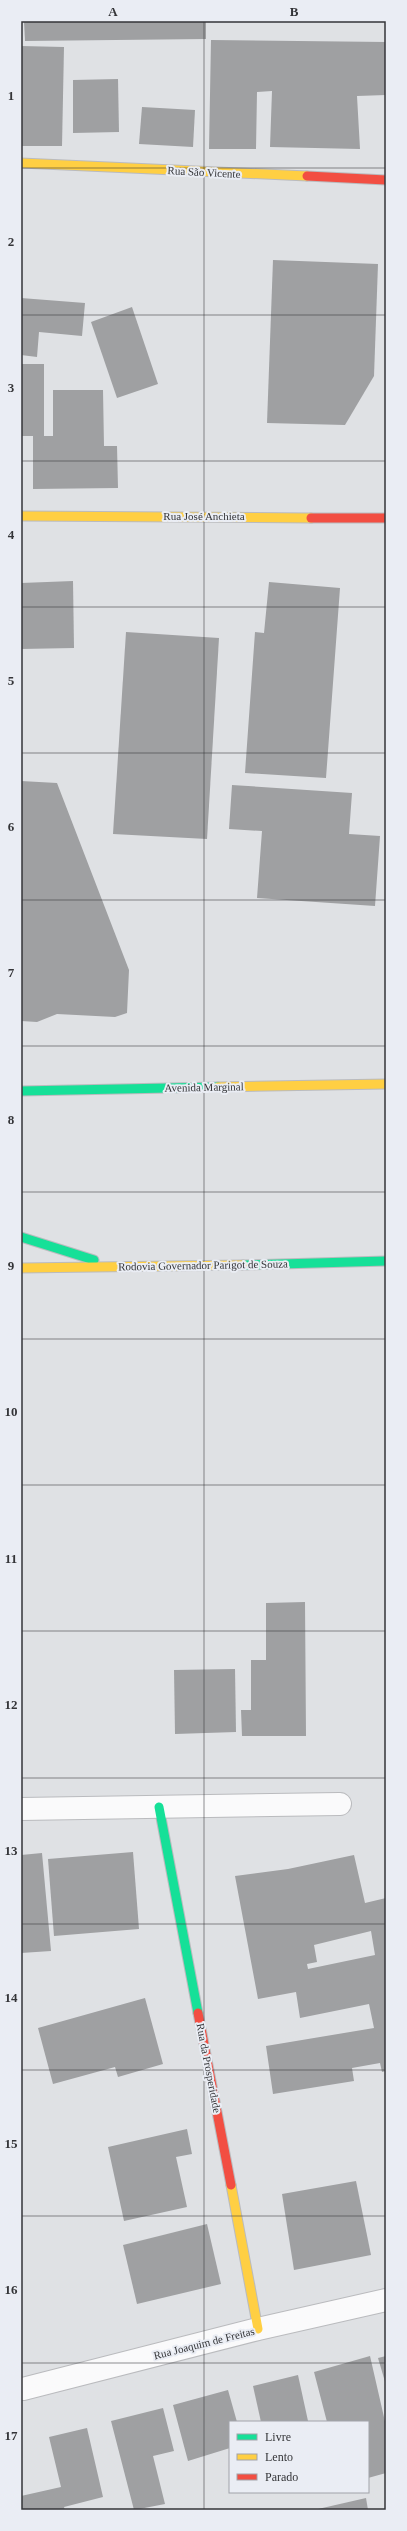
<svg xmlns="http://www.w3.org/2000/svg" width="407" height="2531" viewBox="0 0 407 2531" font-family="Georgia,serif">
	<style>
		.building { fill: #9fa0a2; fill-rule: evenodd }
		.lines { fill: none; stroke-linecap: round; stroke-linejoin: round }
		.street-casing { stroke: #babbbe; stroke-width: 24 }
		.fast-casing { stroke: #babbbe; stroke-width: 11 }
		.slow-casing { stroke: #babbbe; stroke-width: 11 }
		.jam-casing { stroke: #babbbe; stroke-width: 11 }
		.street { stroke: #fafafb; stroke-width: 22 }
		.fast { stroke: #16e098; stroke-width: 9 }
		.slow { stroke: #ffcf43; stroke-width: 9 }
		.jam { stroke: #f24e42; stroke-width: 9 }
		.grid { fill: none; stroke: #343538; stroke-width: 1; stroke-opacity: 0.55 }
		.labels { text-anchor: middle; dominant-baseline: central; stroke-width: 4; stroke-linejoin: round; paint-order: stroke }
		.street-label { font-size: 11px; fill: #343538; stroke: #eaedf4 }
		.neatline { fill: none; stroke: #343538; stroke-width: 1.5 }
		.grid-label { font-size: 13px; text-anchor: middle; font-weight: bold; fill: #343538 }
	</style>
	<rect width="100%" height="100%" fill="#dfe1e4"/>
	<!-- building -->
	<g class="building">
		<path d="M24,21H206V39L25,41Z"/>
		<path d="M211,40L386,42V95L357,96L360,149L270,147L272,91L257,92L256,149H209Z"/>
		<path d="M21,46L64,47L62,146H21Z"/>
		<path d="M118,79L119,132L73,133V80Z"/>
		<path d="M142,107L195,110L193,147L139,144Z"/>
		<path d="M273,260L378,264L374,376L345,425L267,423Z"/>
		<path d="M21,298L85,303L82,336L39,332L37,357L21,355Z"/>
		<path d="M132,307L158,384L117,398L91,322Z"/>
		<path d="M21,364H44V436H53V390H103L104,446H117L118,488L33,489V436H21Z"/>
		<path d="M73,581L74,648L21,649V583Z"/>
		<path d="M269,582L340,588L326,778L245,773L255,632L264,633Z"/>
		<path d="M126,632L219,638L207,839L113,834Z"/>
		<path d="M21,781L57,783L129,970L127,1013L115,1017L57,1014L37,1022L21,1021Z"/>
		<path d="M232,785L352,793L349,834L380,836L375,906L257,898L262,831L229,829Z"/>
		<path d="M305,1602L306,1736H242L241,1710H251V1660H266V1603Z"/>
		<path d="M235,1669L236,1732L175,1734L174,1670Z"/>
		<path d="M133,1852L139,1929L54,1936L48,1859Z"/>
		<path d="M42,1853L51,1951L21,1953V1855Z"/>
		<path d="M354,1855L365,1903L386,1898V2071L382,2072L380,2063L352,2068L354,2081L273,2094L266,2046L374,2028L369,2004L300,2018L296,1992L258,1999L235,1876L288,1869ZM371,1931L375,1955L308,1969L307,1964L317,1962L314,1945Z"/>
		<path d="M145,1998L163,2064L118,2077L115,2067L53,2084L38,2028Z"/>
		<path d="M187,2129L192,2154L176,2157L187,2207L124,2221L108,2147Z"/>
		<path d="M356,2181L371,2255L294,2270L282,2194Z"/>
		<path d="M207,2224L221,2284L137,2304L123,2245Z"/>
		<path d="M370,2356L386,2426V2473L368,2478V2422H327L314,2372Z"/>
		<path d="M386,2356V2385L378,2358Z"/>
		<path d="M298,2375L308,2421L261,2422L253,2386Z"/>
		<path d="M228,2390L237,2422H230V2448L188,2461L173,2405Z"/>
		<path d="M163,2408L174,2451L153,2456L165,2504L134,2510L111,2421Z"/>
		<path d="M87,2428L103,2497L64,2507L65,2510H21V2496L61,2487L49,2437Z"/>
		<path d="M366,2498L368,2510H319L318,2509Z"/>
	</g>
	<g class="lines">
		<defs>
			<g id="street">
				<path d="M21,1809L340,1804"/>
				<path d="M23,2389L258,2329L386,2300"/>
			</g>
			<g id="fast">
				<path d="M21,1091L218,1087"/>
				<path d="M21,1237L94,1260"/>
				<path d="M243,1265L386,1261"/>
				<path d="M159,1807L198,2013"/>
			</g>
			<g id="slow">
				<path d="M21,163L307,176"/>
				<path d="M21,516L311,518"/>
				<path d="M218,1087L386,1084"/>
				<path d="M21,1268L243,1265"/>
				<path d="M231,2185L258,2329"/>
			</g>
			<g id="jam">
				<path d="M307,176L386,180"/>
				<path d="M311,518H386"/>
				<path d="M198,2013L231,2185"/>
			</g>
		</defs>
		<!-- street casing -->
		<use href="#street" class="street-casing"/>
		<!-- fast casing -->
		<use href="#fast" class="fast-casing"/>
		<!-- slow casing -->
		<use href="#slow" class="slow-casing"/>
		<!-- jam casing -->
		<use href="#jam" class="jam-casing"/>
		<!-- street -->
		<use href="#street" class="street"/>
		<!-- fast -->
		<use href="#fast" class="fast"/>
		<!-- slow -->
		<use href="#slow" class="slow"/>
		<!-- jam -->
		<use href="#jam" class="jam"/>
	</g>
	<!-- grid -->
	<path class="grid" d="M204,21V2510M21,168H386M21,315H386M21,461H386M21,607H386M21,753H386M21,900H386M21,1046H386M21,1192H386M21,1339H386M21,1485H386M21,1631H386M21,1778H386M21,1924H386M21,2070H386M21,2216H386M21,2363H386"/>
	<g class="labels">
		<!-- street labels -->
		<g class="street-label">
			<text transform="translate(204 172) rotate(3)">Rua São Vicente</text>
			<text x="204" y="516">Rua José Anchieta</text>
			<text transform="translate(204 1087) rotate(-1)">Avenida Marginal</text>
			<text transform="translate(203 1265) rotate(-1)">Rodovia Governador Parigot de Souza</text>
			<text transform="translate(209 2068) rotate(79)">Rua da Prosperidade</text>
			<text transform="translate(204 2343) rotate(-14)">Rua Joaquim de Freitas</text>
		</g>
	</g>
	<!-- border -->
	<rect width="407" height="2531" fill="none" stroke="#eaedf4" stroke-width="44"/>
	<!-- legend -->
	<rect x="229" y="2421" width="140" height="72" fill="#eaedf4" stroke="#a1a3a9"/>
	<rect x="237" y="2434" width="20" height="6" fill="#16e098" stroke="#a1a3a9"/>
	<text x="265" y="2441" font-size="12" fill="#343538">Livre</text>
	<rect x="237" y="2454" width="20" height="6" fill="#ffcf43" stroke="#a1a3a9"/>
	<text x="265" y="2461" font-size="12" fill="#343538">Lento</text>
	<rect x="237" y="2474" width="20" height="6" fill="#f24e42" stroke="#a1a3a9"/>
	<text x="265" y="2481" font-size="12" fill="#343538">Parado</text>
	<rect x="22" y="22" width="363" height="2487" class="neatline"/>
	<g class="grid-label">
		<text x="113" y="16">A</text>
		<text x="294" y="16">B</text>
		<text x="11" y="100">1</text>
		<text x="11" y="246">2</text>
		<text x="11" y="392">3</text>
		<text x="11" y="539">4</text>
		<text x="11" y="685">5</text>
		<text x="11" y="831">6</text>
		<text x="11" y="977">7</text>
		<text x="11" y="1124">8</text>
		<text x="11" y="1270">9</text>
		<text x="11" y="1416">10</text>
		<text x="11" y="1563">11</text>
		<text x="11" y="1709">12</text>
		<text x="11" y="1855">13</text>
		<text x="11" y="2002">14</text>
		<text x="11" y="2148">15</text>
		<text x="11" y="2294">16</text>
		<text x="11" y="2440">17</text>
	</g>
</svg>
